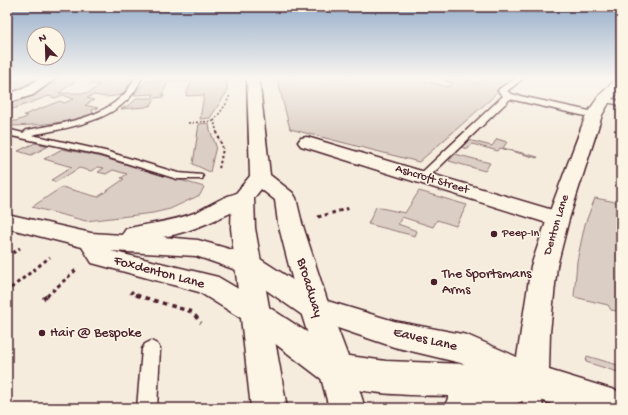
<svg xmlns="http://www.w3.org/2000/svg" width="628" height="415" viewBox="0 0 628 415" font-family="'Gochi Hand',sans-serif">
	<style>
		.green { fill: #dbcec4; stroke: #927678 }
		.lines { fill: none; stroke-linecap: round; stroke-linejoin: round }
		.lane-casing { stroke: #4a1f2b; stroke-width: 3 }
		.street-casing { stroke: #4a1f2b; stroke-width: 3 }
		.secondary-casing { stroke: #4a1f2b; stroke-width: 3 }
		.highway-casing { stroke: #4a1f2b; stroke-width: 3 }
		.path-far3 { stroke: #4a1f2b; stroke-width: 1.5; stroke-dasharray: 2 2; stroke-linecap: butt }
		.path-far2 { stroke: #4a1f2b; stroke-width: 2; stroke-dasharray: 2.5 2.5; stroke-linecap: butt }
		.path-far1 { stroke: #4a1f2b; stroke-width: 3; stroke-dasharray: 3.5 3.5; stroke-linecap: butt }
		.path { stroke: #4a1f2b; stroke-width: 3.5; stroke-dasharray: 4.5 4.5; stroke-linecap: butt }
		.lane { fill: #fcf5e5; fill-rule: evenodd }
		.street { fill: #fcf5e5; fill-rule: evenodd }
		.secondary { fill: #fcf5e5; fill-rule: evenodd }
		.highway { fill: #fcf5e5; fill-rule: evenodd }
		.poi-dot { fill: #4a1f2b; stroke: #fcf5e5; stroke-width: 1.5 }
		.labels { text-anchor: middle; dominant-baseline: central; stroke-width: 3; stroke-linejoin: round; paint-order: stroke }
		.street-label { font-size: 12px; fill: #4a1f2b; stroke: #fcf5e5 }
		.poi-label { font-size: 12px; fill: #4a1f2b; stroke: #fcf5e5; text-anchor: start }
		.near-street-label { font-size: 14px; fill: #4a1f2b; stroke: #fcf5e5 }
		.near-poi-label { font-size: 14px; fill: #4a1f2b; stroke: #fcf5e5; text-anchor: start }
	</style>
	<rect width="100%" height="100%" fill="#f5ecde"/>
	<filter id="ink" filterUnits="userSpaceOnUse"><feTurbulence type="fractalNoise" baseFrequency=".025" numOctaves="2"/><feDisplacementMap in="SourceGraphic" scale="8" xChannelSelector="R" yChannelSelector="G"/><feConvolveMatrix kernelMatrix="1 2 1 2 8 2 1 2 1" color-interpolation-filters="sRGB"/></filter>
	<g filter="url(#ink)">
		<!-- green -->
		<g class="green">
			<path d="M23,78H38L7,95V85Z"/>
			<path d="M60,78H79L59,93H89L99,85L90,84L91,83H103L109,78H133L122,95L107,97L93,95L87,98L94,100L85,105L98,108L92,110L93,113C84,123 23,126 7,126V121H16L27,117V116L24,115L60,101L64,103L74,99L63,95L55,98L49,96L7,111V104L36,94Z"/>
			<path d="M161,78H227V92L210,118L200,119L204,95L186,96L191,81L168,82L162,95H164V97L155,98L151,105L145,107L121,109L131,104L137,98H152L154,94L134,95L146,81L160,80Z"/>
			<path d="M277,78H423L426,79L424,81L448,87L453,83L445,81C455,76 467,80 477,83L485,78H517L497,91L492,98L419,162L290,129Z"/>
			<path d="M209,123L210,130L216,146L210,172L193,164L199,124Z"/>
			<path d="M497,139L507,142L503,148L538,157L537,158L500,148L498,151L472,144L468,149L461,147L468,140L492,146Z"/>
			<path d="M35,143L49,146L31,155L18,151Z"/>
			<path d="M62,149L97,156L204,187L200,195L170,209L153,213L86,221L32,207L62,187L98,197L124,179L121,178L127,174L113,170L106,174L98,172L104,168L98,167L91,171L79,168L56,182L51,180L72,167L44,159Z"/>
			<path d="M455,154L490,163L485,171L449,161Z"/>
			<path d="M419,191L467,205L456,226L437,220L433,227L402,217L398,224L417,231L415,236L368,224L376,207L405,213Z"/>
			<path d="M595,198L621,203V312L611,310L608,305L574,297L577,261L585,224Z"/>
			<path d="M587,356L621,366V373L586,362Z"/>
		</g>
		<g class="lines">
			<defs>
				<g id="lane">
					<path d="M135,78H142C138,86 133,95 126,101C104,123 61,129 32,135L105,151L178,173L202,175L203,177L202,179H177L100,155L7,135V129L23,133L27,130C58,124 96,120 120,98C127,93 131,85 135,78Z"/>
					<path d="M516,78H524L507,91L511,94L594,112L598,115L594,118L510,99L427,179H419L418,177L419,175L503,96L498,91L499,89Z"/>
					<path d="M601,97L621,101V105L601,101Z"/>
					<path d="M151,341L157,344L160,349L157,408H137L142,349L145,344Z"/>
					<path d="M531,373L538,376L540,382L543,408H523L522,382L524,376Z"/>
				</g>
				<g id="street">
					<path d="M40,78H56L33,95L7,103V94L23,89Z"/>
					<path d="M307,137L566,214L569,219L566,224L558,226L550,224L301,146L298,142L301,138Z"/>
				</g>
				<path id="secondary" d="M621,78V90L610,101L602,115L569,219L557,266L550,332L549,370L621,392V408H563L532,397L506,408H444L449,396C410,395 360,395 324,381L244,320L199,292L92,263L82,247L7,228V214L91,233L122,235L126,229C148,223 172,222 194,213C211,206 231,189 251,193L254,198L251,203C222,217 195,231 163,237L198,240L257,257L324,300L394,321L467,335L517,357L531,266L547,219L586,115L599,96L616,79ZM111,251L196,256L239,271L305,317L394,347L465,364L386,361L342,355L264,304L218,277Z"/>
				<path id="highway" d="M247,78H259L270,175L293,193L296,198L302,223L330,309L353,370L365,408H329L319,370L300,309L278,223L275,200L261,189L254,198L255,228L287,408H251L231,228L232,198L250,176Z"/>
			</defs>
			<!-- lane casing -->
			<use href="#lane" class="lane-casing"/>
			<!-- street casing -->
			<use href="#street" class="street-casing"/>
			<!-- secondary casing -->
			<use href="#secondary" class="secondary-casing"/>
			<!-- highway casing -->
			<use href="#highway" class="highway-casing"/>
			<!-- path-far3 -->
			<g class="path-far3">
				<path d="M188,123L214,121"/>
				<path d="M614,130L621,132"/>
				<path d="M217,133L214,121L226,104L230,95"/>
			</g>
			<!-- path-far2 -->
			<path class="path-far2" d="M217,132L223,149L219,169"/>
			<!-- path-far1 -->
			<g class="path-far1">
				<path d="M318,217L350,208"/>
				<path d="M7,257L20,248"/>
				<path d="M11,288L50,257"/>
				<path d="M133,291L131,293L140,296"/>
				<path d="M47,296L77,269"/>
			</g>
			<!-- path -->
			<g class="path">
				<path d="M136,295L192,312L201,323"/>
				<path d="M43,299L48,295"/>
			</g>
			<!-- lane -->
			<use href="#lane" class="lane"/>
			<!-- street -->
			<use href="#street" class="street"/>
			<!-- secondary -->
			<use href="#secondary" class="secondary"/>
			<!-- highway -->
			<use href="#highway" class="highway"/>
		</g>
	</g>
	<!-- sky -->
	<linearGradient id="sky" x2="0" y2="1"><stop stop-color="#95adca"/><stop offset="0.57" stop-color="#faf6f0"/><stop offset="1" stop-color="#faf6f0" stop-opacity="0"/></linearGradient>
	<rect width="628" height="137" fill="url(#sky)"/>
	<!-- markers -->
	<g class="poi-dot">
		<circle cx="494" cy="234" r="4"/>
		<circle cx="434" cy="282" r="4"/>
		<circle cx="42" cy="333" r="4"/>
	</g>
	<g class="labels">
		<!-- street labels -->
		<g class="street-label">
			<text transform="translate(432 180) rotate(17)">Ashcroft Street</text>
			<text transform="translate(557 225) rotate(-73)">Denton Lane</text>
		</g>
		<!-- poi labels -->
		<g class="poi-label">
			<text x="502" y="234">Peep-In</text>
		</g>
		<!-- near-street labels -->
		<g class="near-street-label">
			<text transform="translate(159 273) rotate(15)">Foxdenton Lane</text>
			<text transform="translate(309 288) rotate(73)">Broadway</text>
			<text transform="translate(425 340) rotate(13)">Eaves Lane</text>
		</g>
		<!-- near-poi labels -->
		<g class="near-poi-label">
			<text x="442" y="274">The Sportsmans<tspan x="442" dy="16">Arms</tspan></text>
			<text x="50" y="333">Hair @ Bespoke</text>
		</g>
	</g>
	<!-- margin -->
	<rect width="628" height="415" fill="none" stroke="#fcf5e5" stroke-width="24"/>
	<rect x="12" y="12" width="604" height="391" fill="none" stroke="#4a1f2b" stroke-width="1.5" filter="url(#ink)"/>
	<!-- north arrow -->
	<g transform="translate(46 46) rotate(337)"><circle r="19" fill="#fcf5e5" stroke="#b59f9b"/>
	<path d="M0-3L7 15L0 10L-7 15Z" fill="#4a1f2b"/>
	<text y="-6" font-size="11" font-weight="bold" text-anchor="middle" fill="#4a1f2b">N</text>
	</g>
</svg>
